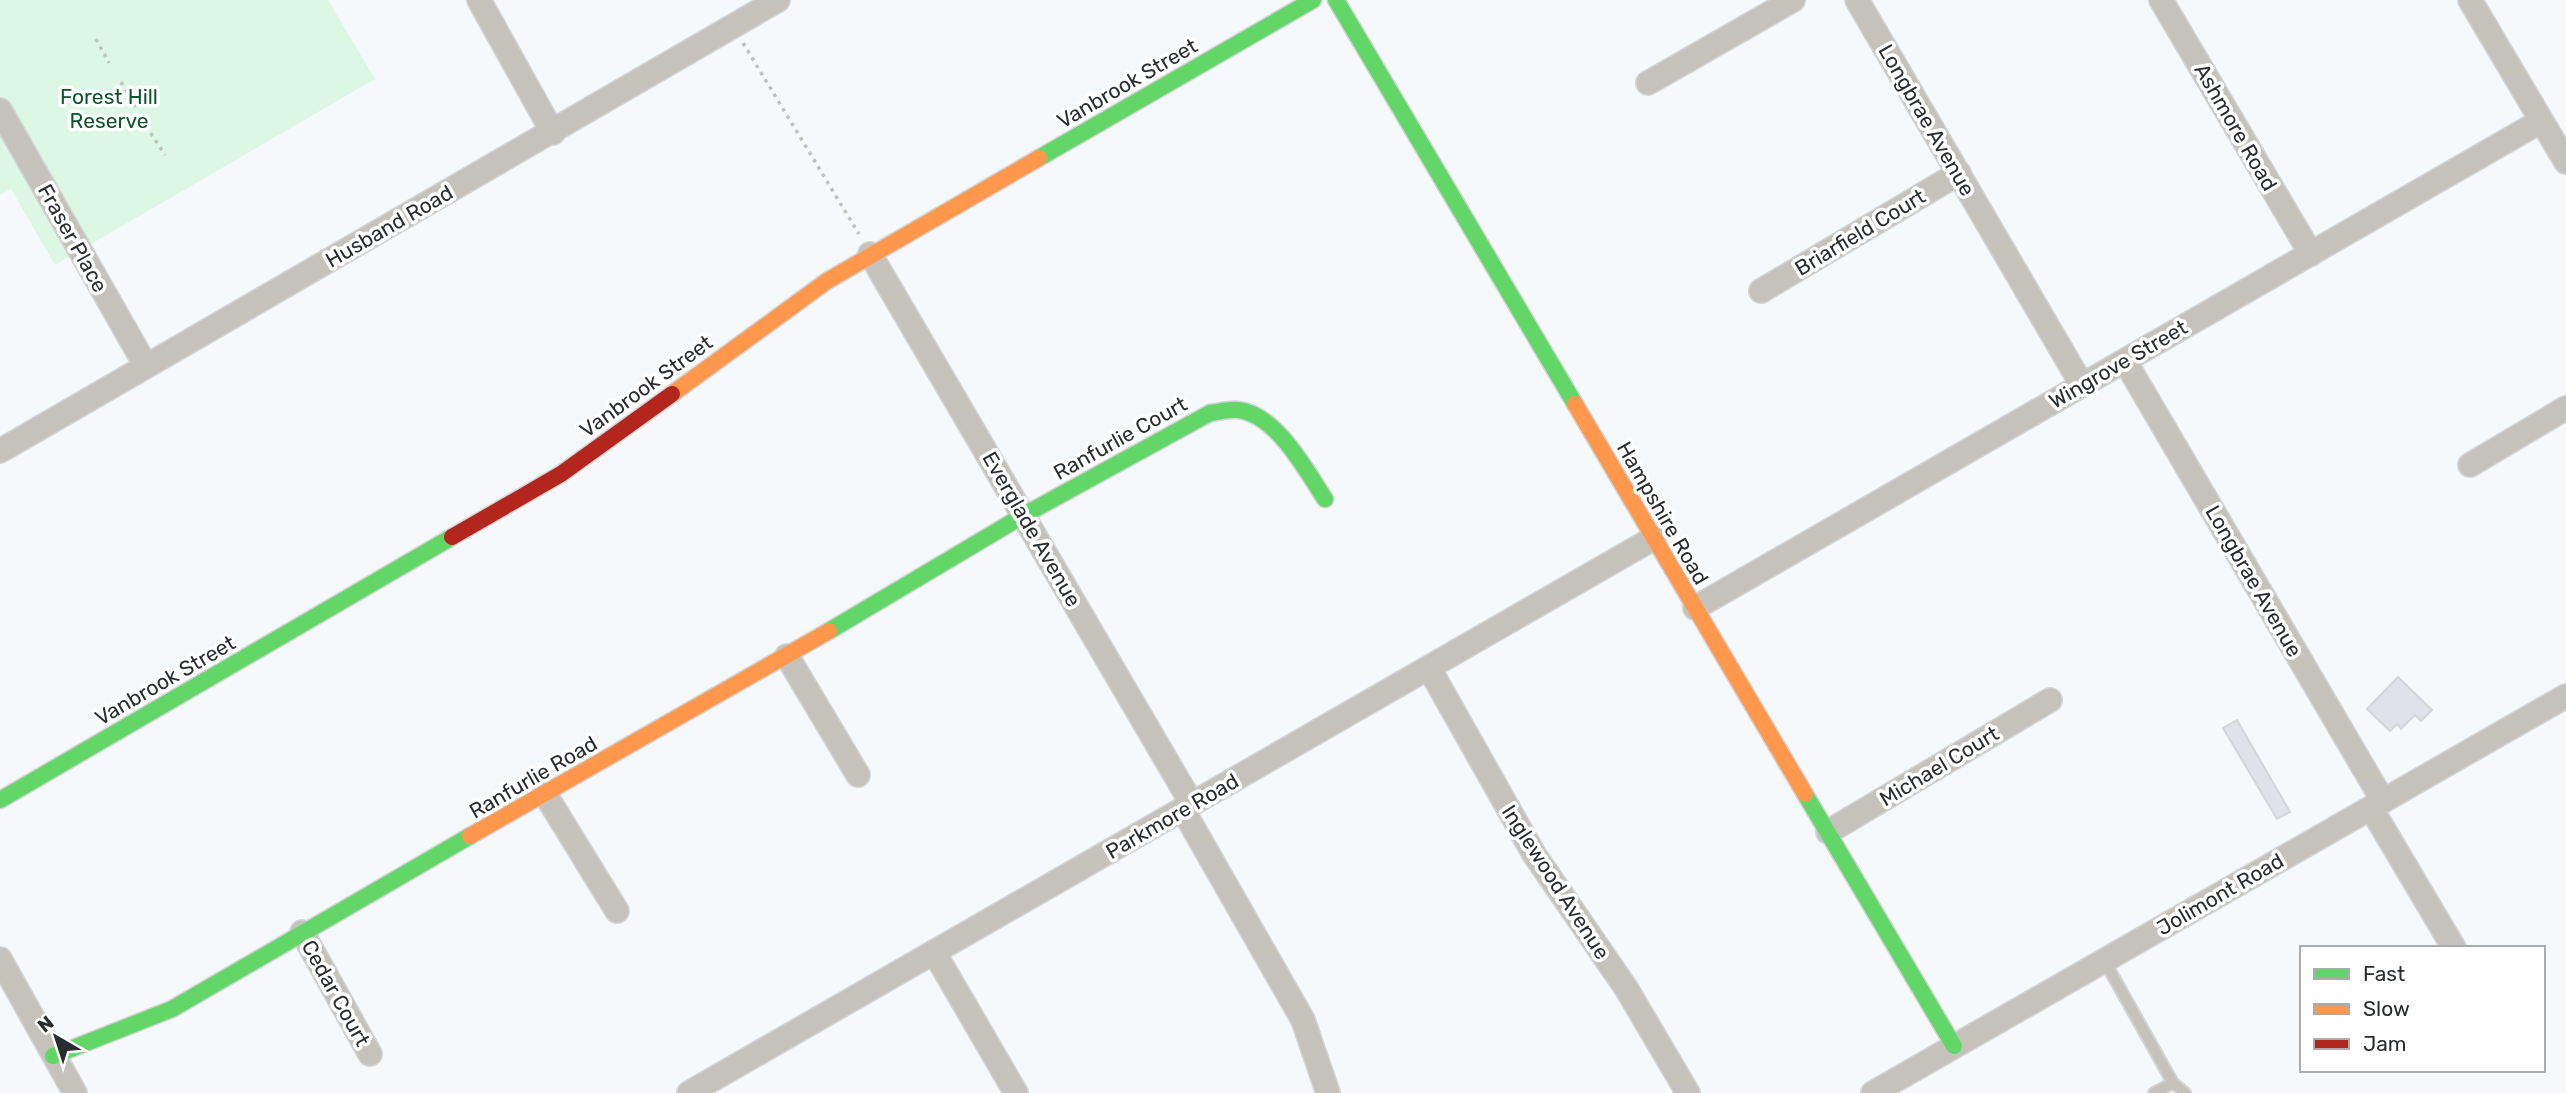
<svg xmlns="http://www.w3.org/2000/svg" width="2566" height="1093" viewBox="0 0 2566 1093" font-family="Rubik,sans-serif">
	<style>
		.green { fill: #ddf7e5 }
		.building { fill: #e0e1e9; stroke: #d4d5d9; stroke-width: 2 }
		.lines { fill: none; stroke-linecap: round; stroke-linejoin: round }
		.lane-casing { stroke: #d2d4d6; stroke-width: 14 }
		.street-casing { stroke: #d2d4d6; stroke-width: 26 }
		.fast-casing { stroke: #d2d4d6; stroke-width: 19 }
		.slow-casing { stroke: #d2d4d6; stroke-width: 19 }
		.jam-casing { stroke: #d2d4d6; stroke-width: 19 }
		.path { stroke: #c2c1be; stroke-width: 3.5; stroke-dasharray: 3.5 5; stroke-linecap: butt }
		.lane { stroke: #c5c2bb; stroke-width: 10 }
		.street { stroke: #c5c2bb; stroke-width: 23 }
		.fast { stroke: #63d668; stroke-width: 16 }
		.slow { stroke: #ff974d; stroke-width: 16 }
		.jam { stroke: #b3261e; stroke-width: 16 }
		.labels { text-anchor: middle; dominant-baseline: central; stroke-width: 7; stroke-linejoin: round; paint-order: stroke }
		.street-label { font-size: 21px; fill: #292d2f; stroke: #fff }
		.park-label { font-size: 21px; fill: #0d5429; stroke: #fff }
	</style>
	<rect width="100%" height="100%" fill="#f6f9fc"/>
	<!-- green -->
	<path class="green" d="M0,0H328L375,79L55,265L11,189L0,195Z"/>
	<!-- building -->
	<g class="building">
		<path d="M2398,677L2432,710L2421,721L2415,715L2401,729L2397,724L2390,731L2367,709Z"/>
		<path d="M2237,720L2290,812L2277,819L2223,728Z"/>
	</g>
	<g class="lines">
		<defs>
			<g id="lane">
				<path d="M2104,960L2173,1083L2185,1093"/>
				<path d="M2154,1093L2173,1083"/>
			</g>
			<g id="street">
				<path d="M479,0L553,133"/>
				<path d="M1857,0L2082,385"/>
				<path d="M2161,0L2311,254"/>
				<path d="M2470,0L2566,162"/>
				<path d="M1648,83L1793,0"/>
				<path d="M0,110L146,366"/>
				<path d="M870,254L1192,804"/>
				<path d="M1761,291L1959,173"/>
				<path d="M2125,361L2383,801"/>
				<path d="M0,451L778,0"/>
				<path d="M2470,465L2566,408"/>
				<path d="M1695,608L2541,121"/>
				<path d="M787,656L858,775"/>
				<path d="M1429,668L1534,854L1626,988L1688,1093"/>
				<path d="M545,794L617,911"/>
				<path d="M2371,808L2454,948"/>
				<path d="M1183,810L1303,1020L1328,1093"/>
				<path d="M1828,832L2050,700"/>
				<path d="M302,932L370,1054"/>
				<path d="M934,952L1016,1093"/>
				<path d="M0,959L75,1093"/>
				<path d="M689,1093L1654,538"/>
				<path d="M1873,1093L2566,696"/>
			</g>
			<g id="fast">
				<path d="M1336,0L1575,404"/>
				<path d="M1039,158L1313,0"/>
				<path d="M829,631L1024,515L1210,413C1219,412 1229,409 1238,410C1276,414 1306,470 1325,499"/>
				<path d="M1805,794L1954,1046"/>
				<path d="M0,800L452,537"/>
				<path d="M53,1056L172,1009L470,836"/>
			</g>
			<g id="slow">
				<path d="M672,394L827,281L1039,158"/>
				<path d="M1575,404L1805,794"/>
				<path d="M470,836L829,631"/>
			</g>
			<path id="jam" d="M452,537L561,474L672,394"/>
		</defs>
		<!-- lane casing -->
		<use href="#lane" class="lane-casing"/>
		<!-- street casing -->
		<use href="#street" class="street-casing"/>
		<!-- fast casing -->
		<use href="#fast" class="fast-casing"/>
		<!-- slow casing -->
		<use href="#slow" class="slow-casing"/>
		<!-- jam casing -->
		<use href="#jam" class="jam-casing"/>
		<!-- path -->
		<g class="path">
			<path d="M96,39L109,63"/>
			<path d="M743,43L859,234"/>
			<path d="M121,82L137,109"/>
			<path d="M146,126L165,155"/>
		</g>
		<!-- lane -->
		<use href="#lane" class="lane"/>
		<!-- street -->
		<use href="#street" class="street"/>
		<!-- fast -->
		<use href="#fast" class="fast"/>
		<!-- slow -->
		<use href="#slow" class="slow"/>
		<!-- jam -->
		<use href="#jam" class="jam"/>
	</g>
	<g class="labels">
		<!-- street labels -->
		<g class="street-label">
			<text transform="translate(1127 83) rotate(-30)">Vanbrook Street</text>
			<text transform="translate(1927 120) rotate(60)">Longbrae Avenue</text>
			<text transform="translate(2236 127) rotate(60)">Ashmore Road</text>
			<text transform="translate(389 226) rotate(-30)">Husband Road</text>
			<text transform="translate(1860 232) rotate(-31)">Briarfield Court</text>
			<text transform="translate(73 238) rotate(61)">Fraser Place</text>
			<text transform="translate(2118 364) rotate(-30)">Wingrove Street</text>
			<text transform="translate(646 386) rotate(-36)">Vanbrook Street</text>
			<text transform="translate(1120 438) rotate(-29)">Ranfurlie Court</text>
			<text transform="translate(1663 513) rotate(60)">Hampshire Road</text>
			<text transform="translate(1032 529) rotate(60)">Everglade Avenue</text>
			<text transform="translate(2254 581) rotate(60)">Longbrae Avenue</text>
			<text transform="translate(165 680) rotate(-30)">Vanbrook Street</text>
			<text transform="translate(1939 766) rotate(-31)">Michael Court</text>
			<text transform="translate(533 777) rotate(-30)">Ranfurlie Road</text>
			<text transform="translate(1172 816) rotate(-30)">Parkmore Road</text>
			<text transform="translate(1556 882) rotate(57)">Inglewood Avenue</text>
			<text transform="translate(2220 894) rotate(-30)">Jolimont Road</text>
			<text transform="translate(336 993) rotate(61)">Cedar Court</text>
		</g>
		<!-- park labels -->
		<g class="park-label">
			<text x="109" y="96">Forest Hill<tspan x="109" dy="24">Reserve</tspan></text>
		</g>
	</g>
	<!-- legend -->
	<rect x="2300" y="946" width="245" height="126" fill="#ffffff" stroke="#a9abac" stroke-width="2"/>
	<rect x="2314" y="969" width="35" height="10" fill="#63d668" stroke="#a9abac" stroke-width="2"/>
	<text x="2363" y="981" font-size="21" fill="#292d2f">Fast</text>
	<rect x="2314" y="1004" width="35" height="10" fill="#ff974d" stroke="#a9abac" stroke-width="2"/>
	<text x="2363" y="1016" font-size="21" fill="#292d2f">Slow</text>
	<rect x="2314" y="1039" width="35" height="10" fill="#b3261e" stroke="#a9abac" stroke-width="2"/>
	<text x="2363" y="1051" font-size="21" fill="#292d2f">Jam</text>
	<!-- north arrow -->
	<g transform="translate(56 1037) rotate(321)" stroke="#ffffff" stroke-width="5" paint-order="stroke">
	<path d="M0-5L12 26L0 18L-12 26Z" fill="#292d2f"/>
	<text y="-10" font-size="19" font-weight="bold" text-anchor="middle" fill="#292d2f">N</text>
	</g>
</svg>
